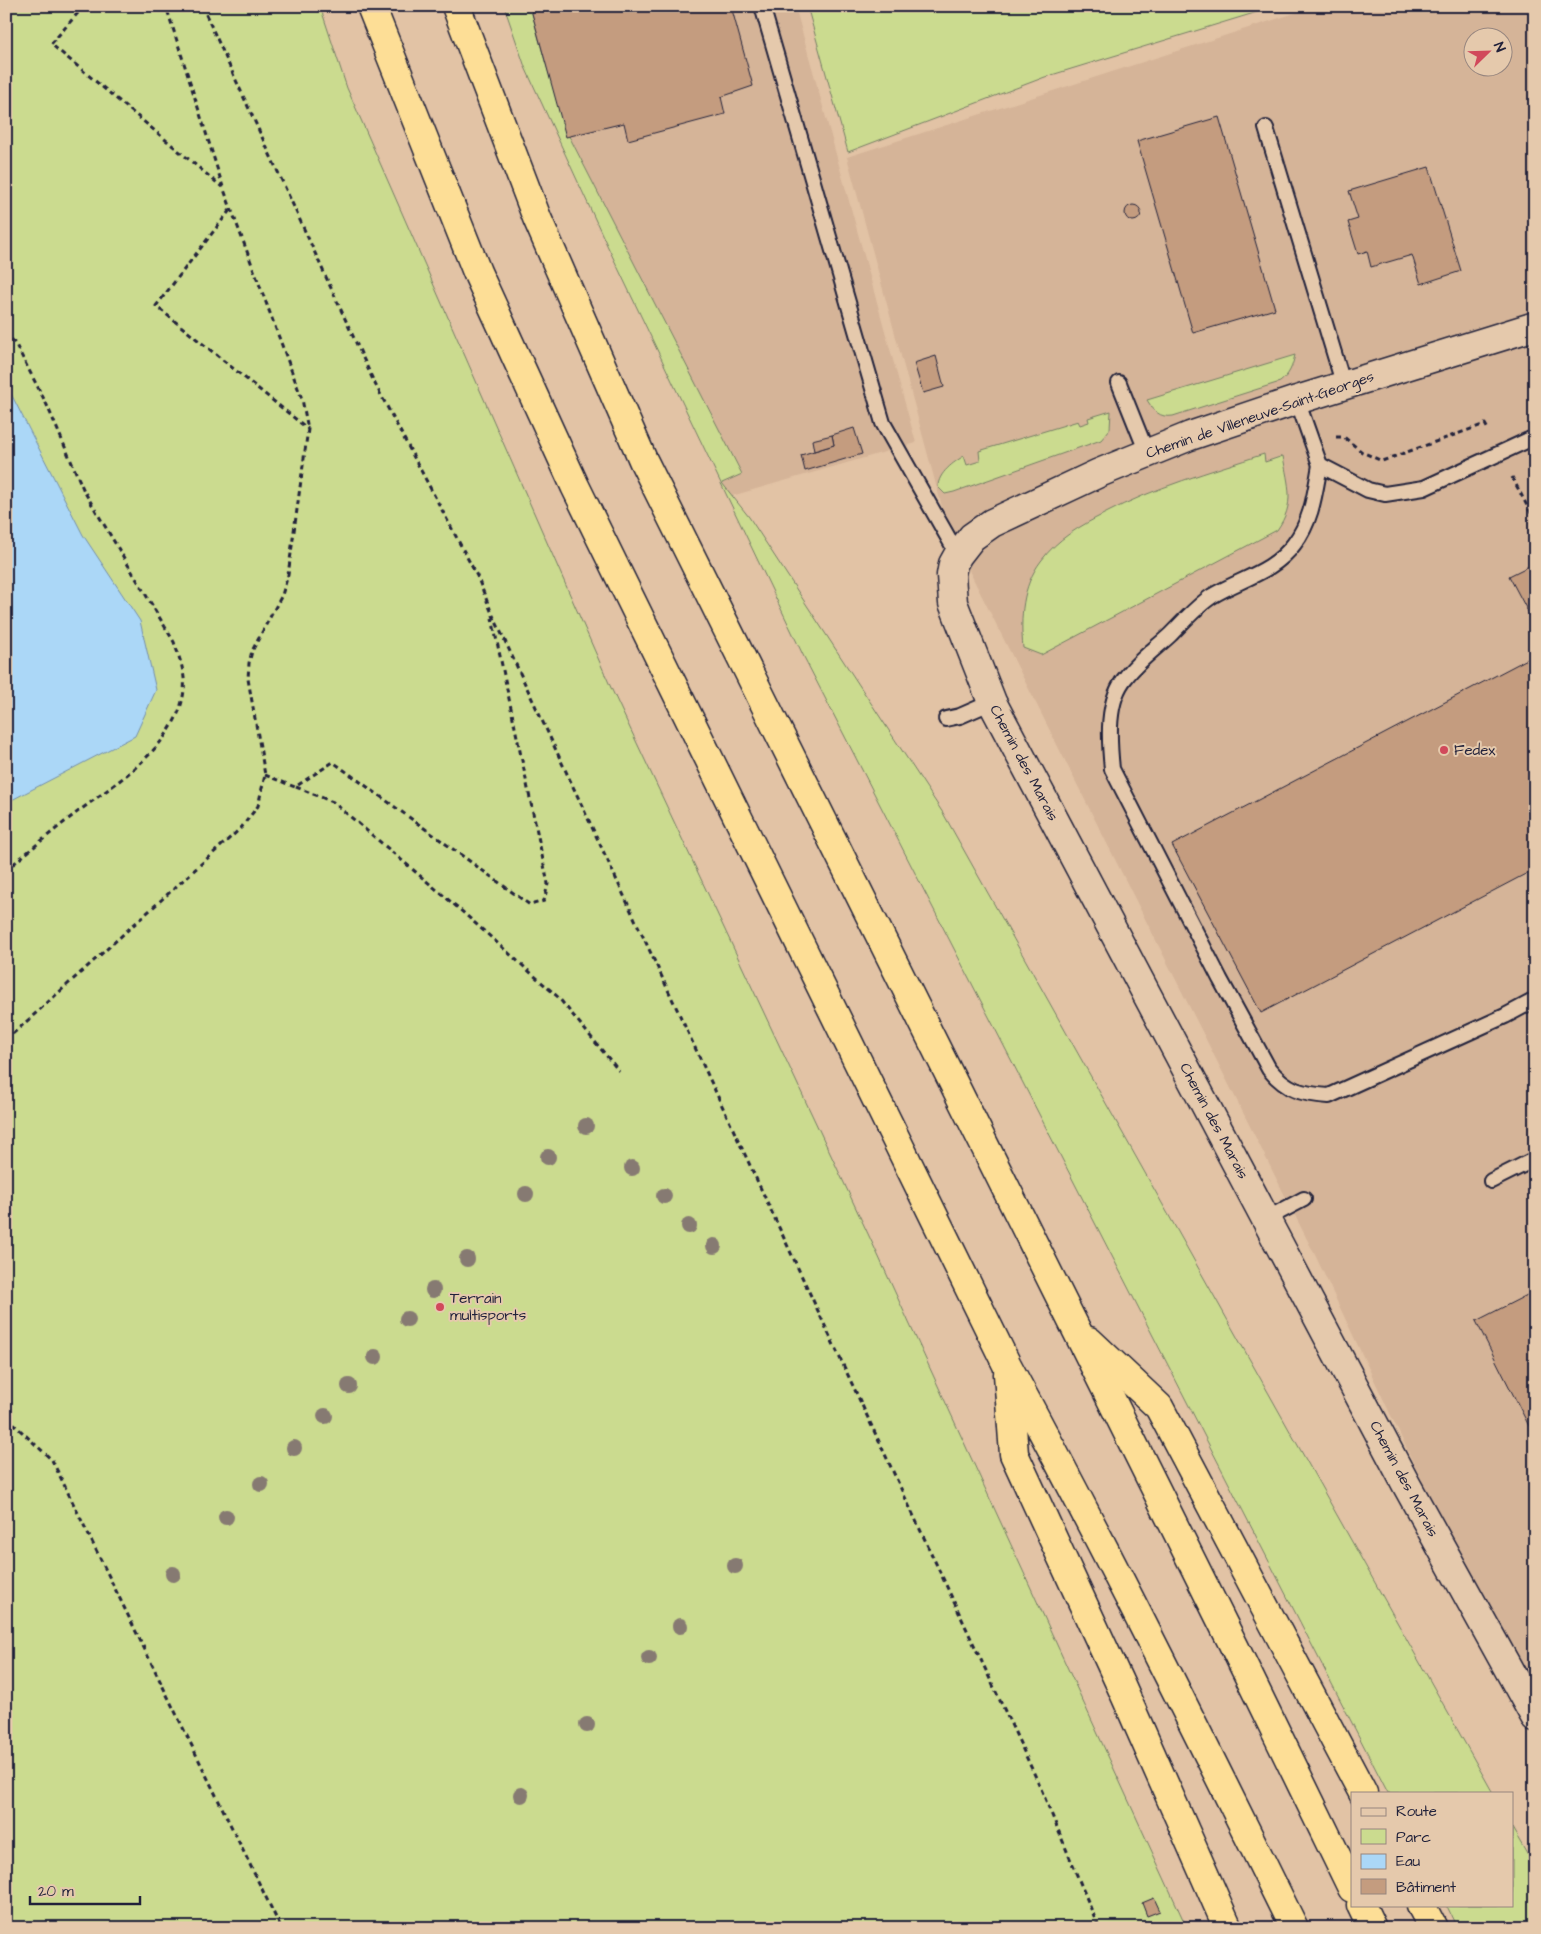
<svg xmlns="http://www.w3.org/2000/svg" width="1541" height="1934" viewBox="0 0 1541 1934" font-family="'Architects Daughter',sans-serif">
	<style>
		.built { fill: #d5b498; fill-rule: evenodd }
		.green { fill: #cbdb8f; stroke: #767e65 }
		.water { fill: #abd7f7; stroke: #748fac }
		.building { fill: #c49c7f; stroke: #22223b }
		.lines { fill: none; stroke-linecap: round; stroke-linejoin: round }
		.lane-casing { stroke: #22223b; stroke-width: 18 }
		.secondary-casing { stroke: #22223b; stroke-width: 31 }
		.highway-casing { stroke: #22223b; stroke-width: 31 }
		.path { stroke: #22223b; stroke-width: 3; stroke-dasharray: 5 4; stroke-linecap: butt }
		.lane { stroke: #e5c9ac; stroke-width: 14 }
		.secondary { stroke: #e5c9ac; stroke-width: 28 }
		.highway { stroke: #fdde96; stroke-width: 28 }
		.tree { fill: #867a72 }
		.poi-dot { fill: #d1495b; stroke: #e5c9ac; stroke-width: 2 }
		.labels { text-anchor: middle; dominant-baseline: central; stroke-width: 4; stroke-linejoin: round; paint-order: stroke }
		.street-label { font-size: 15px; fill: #22223b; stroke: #e5c9ac }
		.poi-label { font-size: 15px; fill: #22223b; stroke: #e5c9ac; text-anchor: start }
	</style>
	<rect width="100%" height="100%" fill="#e2c3a5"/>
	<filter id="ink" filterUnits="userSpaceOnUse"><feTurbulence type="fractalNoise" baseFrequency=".02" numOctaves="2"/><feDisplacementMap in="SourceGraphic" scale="10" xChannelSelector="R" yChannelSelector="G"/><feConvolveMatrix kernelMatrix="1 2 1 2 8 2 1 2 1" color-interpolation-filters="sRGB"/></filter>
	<g filter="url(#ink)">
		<!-- built -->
		<g class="built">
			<path d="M511,6H795L916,443L728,497L529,65Z"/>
			<path d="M1317,6H1535V1720L1316,1257L948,529L847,157ZM1474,38H1504V68H1474Z"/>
		</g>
		<!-- green -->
		<g class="green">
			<path d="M6,6H320L347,88L612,690L877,1253L1187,1928H6Z"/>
			<path d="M504,6H530L545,61L569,136L742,474L722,483L749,517L943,813L1493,1793H1388L804,657L607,245L525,67Z"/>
			<path d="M807,6H1277L1045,77L848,152Z"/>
			<path d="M1295,355C1292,367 1290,374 1280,382L1173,416C1159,418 1154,411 1147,400Z"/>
			<path d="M1111,411L1110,429L1101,440L954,492L945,494L938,487C938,473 954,462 964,456L967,465L980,461L979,451L1078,421L1080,425L1089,422L1088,418Z"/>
			<path d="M1264,454L1265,462L1283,456C1288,486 1296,503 1277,530L1041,655L1023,648C1020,618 1022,586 1041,561C1057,539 1080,526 1104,514C1155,487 1209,472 1264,454Z"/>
			<path d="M1512,1828L1535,1868V1928H1457L1446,1905H1512Z"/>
		</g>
		<!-- water -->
		<path class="water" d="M6,384L83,535L140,621L156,690L135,736L6,803Z"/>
		<!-- building -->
		<g class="building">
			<path d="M530,6H731L753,86L721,97L725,114L628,140L624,123L566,137Z"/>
			<path d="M1530,6H1535V21Z"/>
			<path d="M1219,117L1275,309L1193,333L1137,141Z"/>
			<path d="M1429,167L1461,271L1421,284L1412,255L1371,267L1367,251L1358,254L1348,222L1358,219L1349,191Z"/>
			<circle cx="1133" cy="213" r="8"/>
			<path d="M936,356L944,387L923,393L914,363Z"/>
			<path d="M854,428L862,454L805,471L801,455L834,445L832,435Z"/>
			<path d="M832,435L834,445L814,451L812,440Z"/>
			<path d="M1535,563V625L1509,576Z"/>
			<path d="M1535,655V869L1261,1013L1172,845Z"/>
			<path d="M1535,1291V1438L1476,1321Z"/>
			<path d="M1154,1898L1160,1911L1147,1916L1142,1903Z"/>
		</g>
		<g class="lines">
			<defs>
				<g id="lane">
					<path d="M762,6L883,423L958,555"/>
					<path d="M1266,128L1344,386"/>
					<path d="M1119,383L1147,453"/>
					<path d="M1297,400L1320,465"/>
					<path d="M1535,437L1424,488L1385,494L1368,490L1320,465C1315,492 1312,521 1294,544C1274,572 1240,579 1212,596C1198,605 1182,623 1170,635C1156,648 1138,661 1126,677C1106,700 1109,740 1112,769L1220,979L1269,1069C1287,1091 1302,1094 1329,1096L1505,1016L1535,1000"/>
					<path d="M946,719L960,716L992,702"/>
					<path d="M1491,1181L1535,1159"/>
					<path d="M1266,1219L1304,1199"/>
				</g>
				<path id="secondary" d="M1535,326L1297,400L1190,436L1099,473L992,523L972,537L958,555L953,564L951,575L953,603L992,702L1406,1484L1535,1717"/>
				<g id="highway">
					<path d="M371,6L477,272L575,486L1007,1365C1107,1550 1201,1739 1294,1928"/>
					<path d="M456,6L537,218L643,460L1235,1648L1352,1888"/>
					<path d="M1089,1341L1159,1407L1363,1793"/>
					<path d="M1008,1374L1014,1454L1121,1686L1228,1928"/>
					<path d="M1361,1905L1372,1928"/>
					<path d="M1421,1905L1433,1928"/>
				</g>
			</defs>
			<!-- lane casing -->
			<use href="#lane" class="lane-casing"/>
			<!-- secondary casing -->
			<use href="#secondary" class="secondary-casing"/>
			<!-- highway casing -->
			<use href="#highway" class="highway-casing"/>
			<!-- path -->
			<g class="path">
				<path d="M84,6L51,44L222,187"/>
				<path d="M202,6L374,382L477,576L491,611L1039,1784L1099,1928"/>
				<path d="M230,210L156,306L308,429"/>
				<path d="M6,332L16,345L46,403L84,491L174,642C179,657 186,674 184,690C178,747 112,785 71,817C49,834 28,852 6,870"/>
				<path d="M1336,437H1344L1362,452L1382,461L1485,424L1489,431"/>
				<path d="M1512,477L1535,521"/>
				<path d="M265,775L295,787L333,762L530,905L544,901L548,884L492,618"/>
				<path d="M296,787L333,802L457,907L558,997L619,1071"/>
				<path d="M6,1040L241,828L258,806L265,775L248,679L249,663L252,651L282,595L288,575L308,429L302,399L223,187L166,6"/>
				<path d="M6,1417L52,1460L281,1928"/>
			</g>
			<!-- lane -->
			<use href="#lane" class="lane"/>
			<!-- secondary -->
			<use href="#secondary" class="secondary"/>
			<!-- highway -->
			<use href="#highway" class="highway"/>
		</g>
		<!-- trees -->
		<g class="tree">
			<circle cx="586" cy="1126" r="8"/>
			<circle cx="548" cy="1157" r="8"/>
			<circle cx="632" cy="1168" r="8"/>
			<circle cx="526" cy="1194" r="8"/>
			<circle cx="664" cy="1196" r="8"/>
			<circle cx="689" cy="1226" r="8"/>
			<circle cx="714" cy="1246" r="8"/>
			<circle cx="467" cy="1259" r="8"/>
			<circle cx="433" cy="1290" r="8"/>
			<circle cx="407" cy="1319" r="8"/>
			<circle cx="375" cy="1357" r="8"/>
			<circle cx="349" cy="1386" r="8"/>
			<circle cx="325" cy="1416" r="8"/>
			<circle cx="294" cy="1448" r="8"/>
			<circle cx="261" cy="1484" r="8"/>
			<circle cx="226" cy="1517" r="8"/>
			<circle cx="735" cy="1566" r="8"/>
			<circle cx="173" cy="1574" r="8"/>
			<circle cx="680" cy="1626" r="8"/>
			<circle cx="649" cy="1658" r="8"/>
			<circle cx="587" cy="1725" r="8"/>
			<circle cx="521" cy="1795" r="8"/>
		</g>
	</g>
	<!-- markers -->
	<g class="poi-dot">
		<circle cx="1444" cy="750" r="5"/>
		<circle cx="440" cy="1307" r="5"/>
	</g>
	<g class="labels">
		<!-- street labels -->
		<g class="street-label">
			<text transform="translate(1260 415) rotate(-19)">Chemin de Villeneuve-Saint-Georges</text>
			<text transform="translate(1024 763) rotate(62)">Chemin des Marais</text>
			<text transform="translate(1214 1121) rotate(62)">Chemin des Marais</text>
			<text transform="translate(1404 1479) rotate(62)">Chemin des Marais</text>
		</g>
		<!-- poi labels -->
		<g class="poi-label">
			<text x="1454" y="750">Fedex</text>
			<text x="450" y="1298">Terrain<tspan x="450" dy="17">multisports</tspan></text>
		</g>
	</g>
	<!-- margin -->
	<rect width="1541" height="1934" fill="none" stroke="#e5c9ac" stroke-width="25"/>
	<rect x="12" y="12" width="1516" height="1909" fill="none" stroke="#22223b" stroke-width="2" filter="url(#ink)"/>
	<!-- legend -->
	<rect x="1351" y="1792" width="162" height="115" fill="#e5c9ac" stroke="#97867f"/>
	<rect x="1361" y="1808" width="25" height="8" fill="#e5c9ac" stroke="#97867f"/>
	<text x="1396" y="1816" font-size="15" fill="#22223b">Route</text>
	<rect x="1361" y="1829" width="25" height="15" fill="#cbdb8f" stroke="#97867f"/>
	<text x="1396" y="1842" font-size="15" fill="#22223b">Parc</text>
	<rect x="1361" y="1854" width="25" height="15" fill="#abd7f7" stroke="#97867f"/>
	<text x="1396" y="1866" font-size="15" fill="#22223b">Eau</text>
	<rect x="1361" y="1879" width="25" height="15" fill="#c49c7f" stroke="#97867f"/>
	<text x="1396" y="1892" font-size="15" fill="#22223b">Bâtiment</text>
	<!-- north arrow -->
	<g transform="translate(1488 52) rotate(67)"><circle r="24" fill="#e5c9ac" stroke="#97867f"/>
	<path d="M0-4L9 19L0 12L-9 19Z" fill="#d1495b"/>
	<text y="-8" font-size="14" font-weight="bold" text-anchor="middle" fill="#22223b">N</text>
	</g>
	<!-- scale -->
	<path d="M30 1896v8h110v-8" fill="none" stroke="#22223b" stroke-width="2.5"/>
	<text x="38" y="1896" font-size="15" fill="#22223b" stroke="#e5c9ac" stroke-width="4" paint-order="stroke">20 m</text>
</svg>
